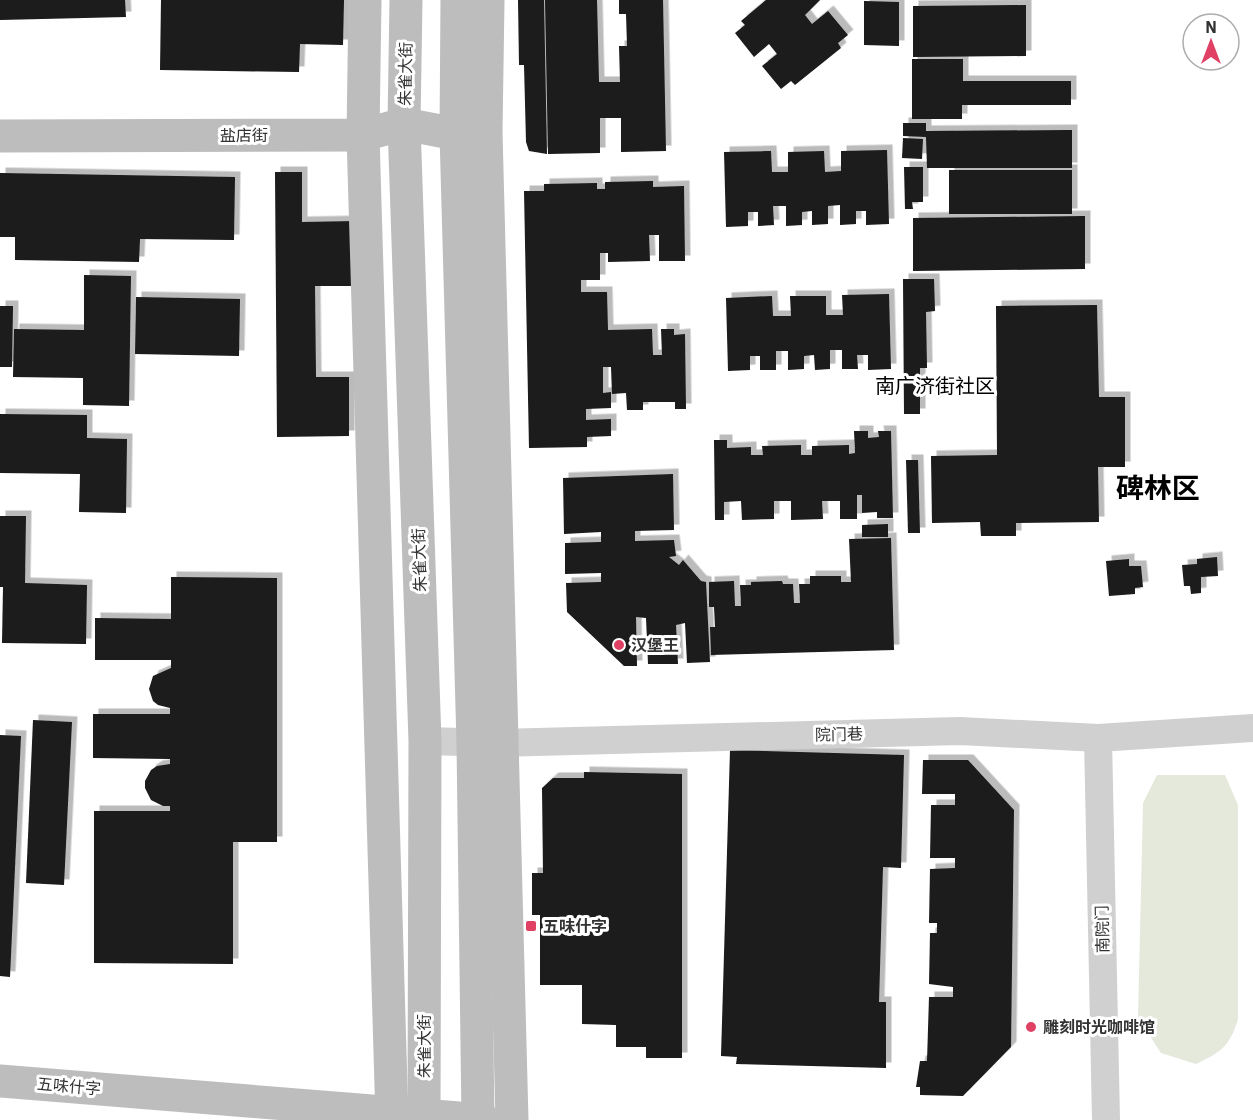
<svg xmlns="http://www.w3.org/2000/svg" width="1253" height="1120" viewBox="0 0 1253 1120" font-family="'IBM Plex Sans','Noto Sans SC',sans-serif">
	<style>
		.green { fill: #e5e9dc }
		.building { fill: #1a1a1a; filter: url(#shadow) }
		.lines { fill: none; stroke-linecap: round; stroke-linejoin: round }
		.street { stroke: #d0d0d0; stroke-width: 28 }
		.secondary { stroke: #bdbdbd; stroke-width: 33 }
		.poi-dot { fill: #df4063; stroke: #fff; stroke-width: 2 }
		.labels { text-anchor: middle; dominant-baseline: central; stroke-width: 6; stroke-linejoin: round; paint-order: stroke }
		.street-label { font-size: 16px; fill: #333; stroke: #fff }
		.poi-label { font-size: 16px; font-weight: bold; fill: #333; stroke: #fff; text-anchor: start }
		.quarter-label { font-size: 20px; fill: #000; stroke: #fff }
		.town-label { font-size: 28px; font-weight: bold; fill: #000; stroke: #fff }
	</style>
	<defs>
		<filter id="shadow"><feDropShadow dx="5.5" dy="-5.5" stdDeviation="0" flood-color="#0004"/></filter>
	</defs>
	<rect width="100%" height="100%" fill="#fff"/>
	<!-- green -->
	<path class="green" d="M1157,775H1225L1238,805V1019C1230,1046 1221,1052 1196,1064L1161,1053L1138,1018L1143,803Z"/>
	<!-- building -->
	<g class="building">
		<path d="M0,0H125L126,17L0,20Z"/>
		<path d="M161,0H344L343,45L300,44L299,72L160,70Z"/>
		<path d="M518,0H544L547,154L529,151L526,142L524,65H519Z"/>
		<path d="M545,0H597L599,82H620L619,46H627L626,14H619V0H663L666,151L621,152V118H600V153L548,154Z"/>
		<path d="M766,0H820L805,15L812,24L828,11L848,35L838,43L841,48L795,85L791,81L781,89L762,66L777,54L769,44L754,57L735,33L745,25L741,21Z"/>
		<path d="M864,1L899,2V46L864,45Z"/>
		<path d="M1026,5V56L913,57V6Z"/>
		<path d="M912,59H963V81H1071V105H962V119H912Z"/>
		<path d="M903,123H926V131L1072,130V168H927L926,137L903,136Z"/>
		<path d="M903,138L923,139L922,159L902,158Z"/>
		<path d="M887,150L889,224L866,225V211H856V224L840,225V205L828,206V224L812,225V211L802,212V225L786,226V206H773L774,225L758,226V212H748V226L726,227L724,152L771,151L772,172H788V152L824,151L825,172L841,171V151Z"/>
		<path d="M904,167H923V202H912L913,209H905Z"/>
		<rect x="949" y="170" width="123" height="44"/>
		<path d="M275,172H302V222L356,221L357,286H315L316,377H349V436L277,437Z"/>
		<path d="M0,173L235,177L234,240L140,239L139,262L15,260V237H0Z"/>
		<path d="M653,181V187L684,186L685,261H659V235H649L650,261L608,262V253H600V280H581V292H607L608,330L652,329L653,355H662L661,329H674V335L685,334L686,409H675V402H643V410H627L626,393L612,394L611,367H603V393L611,392V408L586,409V420L611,419V436L587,437V447L529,448L524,191H544V184L597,183V189H605V182Z"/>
		<path d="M1085,216V269L913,271V218Z"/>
		<path d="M84,275L131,276L129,406L83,405V378L13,377L14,329L84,330Z"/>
		<path d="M903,279H934L935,311L926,312L927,368H920V414H904Z"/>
		<path d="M889,294L891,369L868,370V355H857L858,369H842V350H830V369L815,370L814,355L804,356V369L788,370V351H776V370H760V356H750V370L728,371L726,298L772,296L773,316H791L790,296H826V315H843L842,295Z"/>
		<path d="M136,297L240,299L239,356L135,354Z"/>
		<path d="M1097,305L1099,397H1125V467H1098L1099,522L1016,523V536H981L980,522L932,523L931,456L997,455L996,306Z"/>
		<path d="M0,306H13L12,367H0Z"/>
		<path d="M0,414L87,415V438L127,439L126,513L79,512L80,474L0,473Z"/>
		<path d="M854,431H868V438L879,437L878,431H891L893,518H877V512L862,513V495H857V519H840V501H822L823,519L791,520V501H774V519L742,520L741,501L724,502V520H715L714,440H727V448L751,447V455H763L762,446L801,445V455H812V446L849,445V454L855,453Z"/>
		<path d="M906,460H918L920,533H908Z"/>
		<path d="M673,474L674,530L635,531V541L674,540L676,556L669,557L679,565L683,560L701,581L706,582L710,662L687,663L685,623L676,625L678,664H648L646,618L636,617L637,666H624L567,612L566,583L601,582V573L565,574V543L601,542V532L564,534L563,478Z"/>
		<path d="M0,516H26L25,583L87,585L86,644L2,643L3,587H0Z"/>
		<path d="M888,524V537H862V525Z"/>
		<path d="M891,538L894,650L711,655L710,627H715L714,607H709V582L734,581L735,606H741L740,585H751V582L782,581L783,584H793L794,603H800L799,584H810V576H841V582H851L849,539Z"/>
		<path d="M1217,557L1218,576L1201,577V593L1191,594L1190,586H1184L1182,565L1197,564V559Z"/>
		<path d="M1129,559V566H1141L1143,587L1135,588V594L1109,596L1106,561Z"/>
		<path d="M171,577L277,578V842H233V964L94,963V811H170V806H163L151,800L145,788V781L151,770L157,766L170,764V759L93,758V714H170V708L158,705L153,701L149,689L153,676L171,668V660H95V618L171,619Z"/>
		<path d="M33,720L72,722L64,885L26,883Z"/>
		<path d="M0,735L21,736L10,977L0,976Z"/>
		<path d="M730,750L904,755L901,868L883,867L879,1002H886V1068L736,1064L737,1057L721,1056Z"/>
		<path d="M923,760H968L1014,810L1011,1047L963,1096L920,1095V1087H916L920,1061H927L929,997H953V987L929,984L930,933H937V923H929L930,869L955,868V858H930L931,805H955V794H922Z"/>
		<path d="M584,772L682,774V1058H646V1047H616V1025L582,1024V985H540V915H532V873H543L542,788L553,778H584Z"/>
	</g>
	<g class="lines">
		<!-- street -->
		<g class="street">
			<path d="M1098,738L1106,1120"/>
			<path d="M425,741L500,743L960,731L1098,738L1253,728"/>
		</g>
		<!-- secondary -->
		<g class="secondary">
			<path d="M365,0L363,135L392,1120"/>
			<path d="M406,0L404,124L425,741L424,1120"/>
			<path d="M457,0L456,134L473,743L478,1120"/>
			<path d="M488,0L486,132L512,1120"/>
			<path d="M0,136L363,135L404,124L456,134L476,132"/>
			<path d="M0,1081L484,1120"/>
		</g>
	</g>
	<!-- markers -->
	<g class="poi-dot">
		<circle cx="619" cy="645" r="6"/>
		<rect x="525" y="920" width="12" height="12" rx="3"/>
		<circle cx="1031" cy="1027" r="6"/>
	</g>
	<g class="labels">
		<!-- street labels -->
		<g class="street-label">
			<text transform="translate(405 74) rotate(-89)">朱雀大街</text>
			<text x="244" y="135">盐店街</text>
			<text transform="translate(419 560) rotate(-92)">朱雀大街</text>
			<text transform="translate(839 734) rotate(-1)">院门巷</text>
			<text transform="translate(1102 929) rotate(-91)">南院门</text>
			<text transform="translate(424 1046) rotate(-90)">朱雀大街</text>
			<text transform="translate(69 1086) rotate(5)">五味什字</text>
		</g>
		<!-- poi labels -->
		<g class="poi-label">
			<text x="631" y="645">汉堡王</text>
			<text x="543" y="926">五味什字</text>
			<text x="1043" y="1027">雕刻时光咖啡馆</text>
		</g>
		<!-- quarter labels -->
		<g class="quarter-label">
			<text x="935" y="385">南广济街社区</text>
		</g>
		<!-- town labels -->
		<g class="town-label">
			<text x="1158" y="487">碑林区</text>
		</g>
	</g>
	<!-- north arrow -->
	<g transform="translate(1211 42)"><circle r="28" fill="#ffffff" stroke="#adadad" stroke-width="1.5"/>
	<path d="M0-4.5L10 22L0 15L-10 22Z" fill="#df4063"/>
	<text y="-9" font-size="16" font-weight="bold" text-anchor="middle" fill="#333333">N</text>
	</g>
</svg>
